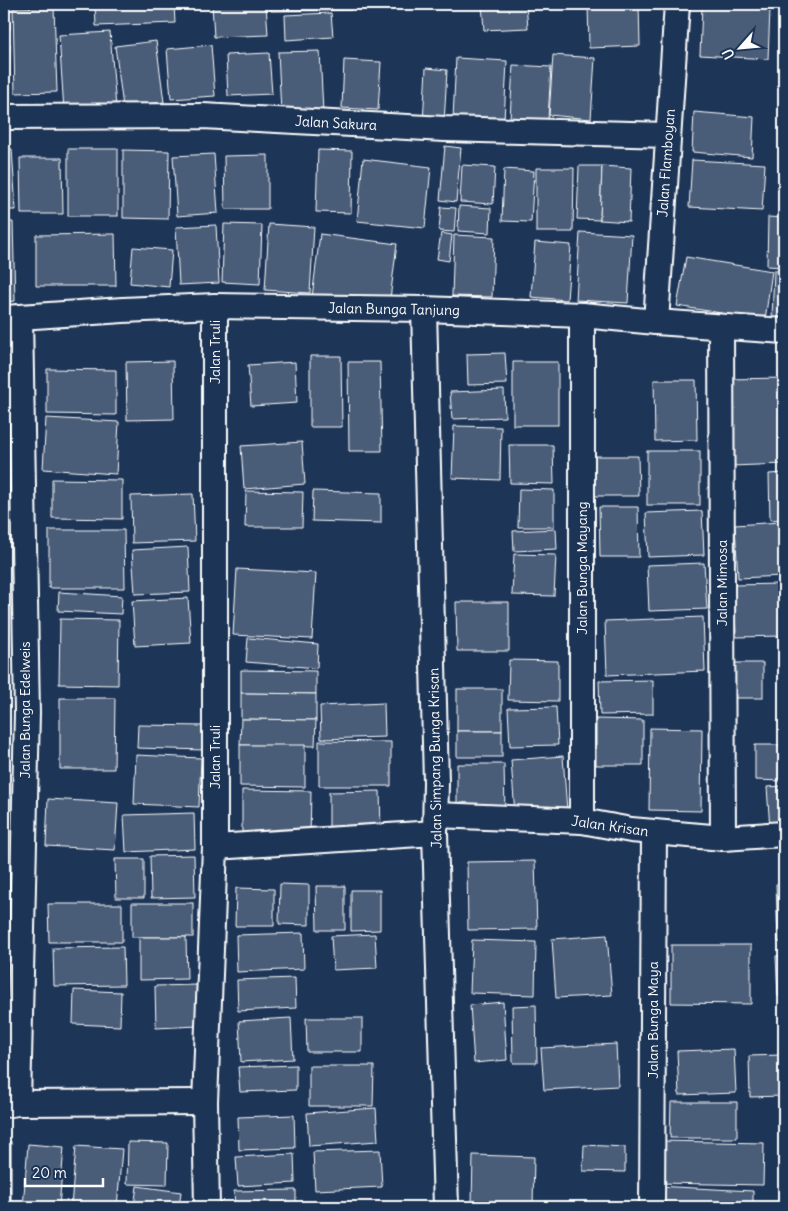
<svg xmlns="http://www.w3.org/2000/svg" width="788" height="1211" viewBox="0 0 788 1211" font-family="Delius,sans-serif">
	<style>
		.building { fill: #4a5d79; stroke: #fff }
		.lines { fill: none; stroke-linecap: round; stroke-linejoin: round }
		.street-casing { stroke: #fff; stroke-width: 28 }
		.street { stroke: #1d3557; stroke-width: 24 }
		.labels { text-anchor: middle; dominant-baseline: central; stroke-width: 4; stroke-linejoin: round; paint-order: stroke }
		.street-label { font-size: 14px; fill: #fff; stroke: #1d3557 }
	</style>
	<rect width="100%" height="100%" fill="#1d3557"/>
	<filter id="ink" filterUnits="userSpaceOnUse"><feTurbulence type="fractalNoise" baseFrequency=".02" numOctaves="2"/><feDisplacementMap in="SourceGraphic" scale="10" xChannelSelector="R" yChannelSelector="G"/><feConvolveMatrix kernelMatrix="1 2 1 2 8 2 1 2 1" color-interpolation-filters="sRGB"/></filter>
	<g filter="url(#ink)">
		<!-- building -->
		<g class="building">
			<path d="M4,4H9L10,29H4Z"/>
			<path d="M95,4H174L175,23L96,26Z"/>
			<path d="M212,4H266L268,35L214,37Z"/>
			<path d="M271,4H351V10L271,11Z"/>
			<path d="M482,4H526L528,28L484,30Z"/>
			<path d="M588,4H639L640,46L589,48Z"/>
			<path d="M702,6L770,9L768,59L700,55Z"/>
			<path d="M54,7L57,92L15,93L13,8Z"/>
			<path d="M331,13L333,37L286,40L285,15Z"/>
			<path d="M110,32L116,108L64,111L59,35Z"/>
			<path d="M156,41L164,102L123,107L115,46Z"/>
			<path d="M4,44H10L8,102H4Z"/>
			<path d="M211,45L215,96L171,99L167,49Z"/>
			<path d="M320,51L323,112L281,113L278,52Z"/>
			<path d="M269,53L272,94L228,96L226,55Z"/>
			<path d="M553,55L595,58L591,119L549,115Z"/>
			<path d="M456,58L507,61L504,121L453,118Z"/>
			<path d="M344,60L381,62L378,110L342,108Z"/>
			<path d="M513,65L551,67L548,121L510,119Z"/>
			<path d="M783,66H784V110H780Z"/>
			<path d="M426,68L447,70L444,124L423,123Z"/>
			<path d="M694,112L754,117L752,157L692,152Z"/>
			<path d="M445,146L461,148L456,202L440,200Z"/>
			<path d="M4,149H12L16,210H4Z"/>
			<rect x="68" y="149" width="50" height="67"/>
			<path d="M123,150L169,151L168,219L123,218Z"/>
			<path d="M318,150L352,151L351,213L316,212Z"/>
			<path d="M214,154L218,213L177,216L173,156Z"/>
			<path d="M268,155V209H225L224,156Z"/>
			<path d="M20,158H62L63,214H21Z"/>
			<path d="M363,159L431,167L425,228L357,221Z"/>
			<path d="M692,160L765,164L762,211L689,207Z"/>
			<path d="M462,165L495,167L493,204L460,202Z"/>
			<path d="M579,166H602L600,220L577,219Z"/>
			<path d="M602,166L631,168L629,222L600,220Z"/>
			<path d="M536,168H574L573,232H536Z"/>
			<path d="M782,168H784V215L781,214Z"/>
			<path d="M504,169L534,171L531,222L502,221Z"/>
			<path d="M459,206L491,208L490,233L458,231Z"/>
			<path d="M441,207L456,208L454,232L439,231Z"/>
			<path d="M768,217L784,218V267L767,266Z"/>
			<path d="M4,222H13L15,301L4,302Z"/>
			<path d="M224,224L262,225L260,284L222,282Z"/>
			<path d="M269,224L314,227L310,293L265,290Z"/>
			<path d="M216,225L219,283L179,285L176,227Z"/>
			<path d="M580,232L632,235L628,303L576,300Z"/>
			<path d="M441,233L452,235L449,261L437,259Z"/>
			<path d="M115,234L116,286H36V235Z"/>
			<path d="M320,234L397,244L389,307L312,297Z"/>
			<path d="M454,235L494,237L492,297L452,296Z"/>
			<path d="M535,242L571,245L567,300L531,297Z"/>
			<path d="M133,247L172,250L169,287L130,283Z"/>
			<path d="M686,257L772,271L765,320L677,306Z"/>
			<path d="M774,271H784V317H772Z"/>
			<path d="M505,353L507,384L468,385L467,354Z"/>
			<path d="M310,356H341L342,427H310Z"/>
			<path d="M173,361L174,419L127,420L126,362Z"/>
			<path d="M295,362L297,403L251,406L248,365Z"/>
			<path d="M348,362H380L382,451H349Z"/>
			<rect x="513" y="362" width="45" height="63"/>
			<path d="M47,369L116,370V415L47,414Z"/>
			<path d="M784,378V464L731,466L728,379Z"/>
			<path d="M654,380H696L697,440L655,441Z"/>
			<path d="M504,390L505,417L452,419L450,392Z"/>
			<path d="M46,418L119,422L116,474L43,469Z"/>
			<path d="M454,426L501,427L500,480L452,478Z"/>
			<path d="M302,442L305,484L244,489L241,446Z"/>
			<path d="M509,445H553L554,484L510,483Z"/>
			<rect x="647" y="451" width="53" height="54"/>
			<path d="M592,456H638L639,496H593Z"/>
			<path d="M784,473V519L770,520L769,474Z"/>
			<path d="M52,479L122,480V519L52,518Z"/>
			<path d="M519,489L554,490V527H518Z"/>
			<path d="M246,491L303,492L302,527H245Z"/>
			<path d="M313,491L381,493V523L312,521Z"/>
			<path d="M193,494L195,541L132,543L131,496Z"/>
			<path d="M599,507H638L639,557H600Z"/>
			<path d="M702,511L704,555L648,557L646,513Z"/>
			<path d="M781,522L784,576L738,578L735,525Z"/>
			<path d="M556,529L557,549L514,551L513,531Z"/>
			<path d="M49,530H124L125,588H49Z"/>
			<path d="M188,547L190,592L135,594L132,550Z"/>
			<path d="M514,554L556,555L554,596L512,595Z"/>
			<path d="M704,563L707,609L649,611L647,565Z"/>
			<path d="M237,569L316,573L312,639L233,635Z"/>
			<path d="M780,584L782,636L736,637L734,585Z"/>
			<path d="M59,592L122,596L121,614L58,611Z"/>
			<path d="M188,598L191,643L135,646L132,601Z"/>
			<path d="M456,602H509V651H457Z"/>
			<path d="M703,617L705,671L607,675L605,621Z"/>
			<path d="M60,619L119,620L118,685L59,684Z"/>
			<path d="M248,638L318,644L317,668L246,662Z"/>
			<path d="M509,660L558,661V701L508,700Z"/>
			<rect x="732" y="663" width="31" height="35"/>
			<path d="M241,670L316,671V694L241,693Z"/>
			<path d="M653,680V714L600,715L599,681Z"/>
			<rect x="457" y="689" width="45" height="42"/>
			<path d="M241,693L316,694V720L241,719Z"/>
			<path d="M60,698H115L114,769H60Z"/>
			<path d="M384,703L385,737L321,739L320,706Z"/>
			<path d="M556,707L558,745L510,746L508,708Z"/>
			<path d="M241,719L316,720L315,746L240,745Z"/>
			<path d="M596,719L643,720V765H596Z"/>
			<path d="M138,725L205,726L204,750L137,748Z"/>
			<path d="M650,728L702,729L701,811L649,810Z"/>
			<rect x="457" y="731" width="45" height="26"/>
			<path d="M319,741L391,742V786H319Z"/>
			<path d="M240,745H305V787L240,786Z"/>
			<path d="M755,745H784V781L755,780Z"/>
			<path d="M136,755L201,758L199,807L134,804Z"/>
			<path d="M563,756L567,811L515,814L511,760Z"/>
			<path d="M457,764H504L505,813L457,814Z"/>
			<path d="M784,786V828L770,829L767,787Z"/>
			<path d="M242,790L311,791L310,839L242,838Z"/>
			<path d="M380,791L381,830L329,831V792Z"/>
			<path d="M48,799L118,803L115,850L46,846Z"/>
			<path d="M194,813L195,849L126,852L124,815Z"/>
			<path d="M194,855L195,897L151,898L150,856Z"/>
			<path d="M115,859H144V898H116Z"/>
			<path d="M535,861L537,929L468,930L467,862Z"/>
			<path d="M784,883V942H778L776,884Z"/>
			<path d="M280,884L309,885V925L279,924Z"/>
			<path d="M316,886H345V930H317Z"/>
			<path d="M236,888L274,889V926H235Z"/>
			<path d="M351,890H380V930L351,931Z"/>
			<rect x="132" y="903" width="61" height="34"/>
			<path d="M48,904H122V942H49Z"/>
			<path d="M303,933L304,969L237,972L236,935Z"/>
			<path d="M375,934L377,968L333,970L331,936Z"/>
			<path d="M607,935L612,995L556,998L552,939Z"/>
			<path d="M139,937H186L187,979L139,980Z"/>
			<path d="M472,940L536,942L535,995L470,993Z"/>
			<path d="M671,945H751V1004L671,1003Z"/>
			<path d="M123,947L124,985L54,986L53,948Z"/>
			<path d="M784,955V996H778L776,956Z"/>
			<path d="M295,978L296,1008L238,1011L237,980Z"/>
			<path d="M197,985L198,1026L156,1028L155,986Z"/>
			<path d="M74,990L121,992L120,1026L73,1024Z"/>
			<path d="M503,1002L507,1060L474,1063L470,1005Z"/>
			<path d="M536,1005L537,1063H513L512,1006Z"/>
			<path d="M291,1018L293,1059L241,1062L239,1021Z"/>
			<path d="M306,1018H362V1052H307Z"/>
			<path d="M616,1044L618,1086L544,1090L541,1048Z"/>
			<path d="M734,1049L736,1093L679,1095L677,1051Z"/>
			<path d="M781,1055L782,1096L750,1097L749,1056Z"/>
			<path d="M296,1065V1090L240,1092L238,1067Z"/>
			<path d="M309,1066H374L373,1106H309Z"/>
			<path d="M671,1102H737V1138H670Z"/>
			<path d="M376,1108L378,1141L309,1146L307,1113Z"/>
			<path d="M294,1115L295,1148L239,1150L238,1117Z"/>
			<path d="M661,1141L764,1143L763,1185L660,1183Z"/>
			<rect x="4" y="1142" width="7" height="65"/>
			<path d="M128,1142L168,1143L167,1185L127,1184Z"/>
			<path d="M28,1144L64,1147L59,1207H23Z"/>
			<path d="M584,1145L625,1147V1172L583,1171Z"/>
			<path d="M76,1146L122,1149L117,1207H71Z"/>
			<path d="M380,1150L382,1187L315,1190L313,1152Z"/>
			<path d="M294,1154L295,1183L238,1186L236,1157Z"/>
			<path d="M473,1155L534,1157L533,1206L472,1204Z"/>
			<path d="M137,1186L181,1192L179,1207H134Z"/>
			<path d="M655,1186L753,1191V1207H654Z"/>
			<path d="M296,1190V1207H235L234,1191Z"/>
		</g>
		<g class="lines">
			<defs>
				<g id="street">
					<path d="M4,117L203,116L445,129L668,135"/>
					<path d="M424,309L436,782L435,833L446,1207"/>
					<path d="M582,315V821"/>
					<path d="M5,318L123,310L215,306L424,309L582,315L656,322L784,331"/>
					<path d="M656,322L677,4"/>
					<path d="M721,327L723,838"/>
					<path d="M436,815L582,821L631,830L723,838L784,834"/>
					<path d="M215,847L435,833"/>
					<path d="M18,1103L27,713L20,317"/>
					<path d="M4,1105L18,1103L205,1102"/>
					<path d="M207,1207L205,1102L215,847V306"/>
					<path d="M652,1207L654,832"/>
				</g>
			</defs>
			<!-- street casing -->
			<use href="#street" class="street-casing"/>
			<!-- street -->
			<use href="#street" class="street"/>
		</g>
	</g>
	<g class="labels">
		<!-- street labels -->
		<g class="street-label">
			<text transform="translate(336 123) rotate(3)">Jalan Sakura</text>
			<text transform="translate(666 163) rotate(-86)">Jalan Flamboyan</text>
			<text transform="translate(394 309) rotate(1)">Jalan Bunga Tanjung</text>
			<text transform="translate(215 352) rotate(-90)">Jalan Truli</text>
			<text transform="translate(582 568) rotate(-90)">Jalan Bunga Mayang</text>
			<text transform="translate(722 583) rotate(-90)">Jalan Mimosa</text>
			<text transform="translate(25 710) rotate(-90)">Jalan Bunga Edelweis</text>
			<text transform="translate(215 757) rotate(-90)">Jalan Truli</text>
			<text transform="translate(435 758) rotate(-91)">Jalan Simpang Bunga Krisan</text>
			<text transform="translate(610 826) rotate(8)">Jalan Krisan</text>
			<text transform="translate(653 1020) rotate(-90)">Jalan Bunga Maya</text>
		</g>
	</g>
	<!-- margin -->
	<rect width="788" height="1211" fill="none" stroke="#1d3557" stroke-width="20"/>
	<rect x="10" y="10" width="768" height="1191" fill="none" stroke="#fff" stroke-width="2" filter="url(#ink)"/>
	<!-- north arrow -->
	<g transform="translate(740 48) rotate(243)" stroke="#1d3557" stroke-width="4" paint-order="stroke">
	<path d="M0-4L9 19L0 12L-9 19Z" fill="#ffffff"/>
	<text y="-8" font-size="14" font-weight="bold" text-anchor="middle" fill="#ffffff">U</text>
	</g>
	<!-- scale -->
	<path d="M25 1178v8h78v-8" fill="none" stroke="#ffffff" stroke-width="2.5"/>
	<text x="32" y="1178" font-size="15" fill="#ffffff" stroke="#1d3557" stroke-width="4" paint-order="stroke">20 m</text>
</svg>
